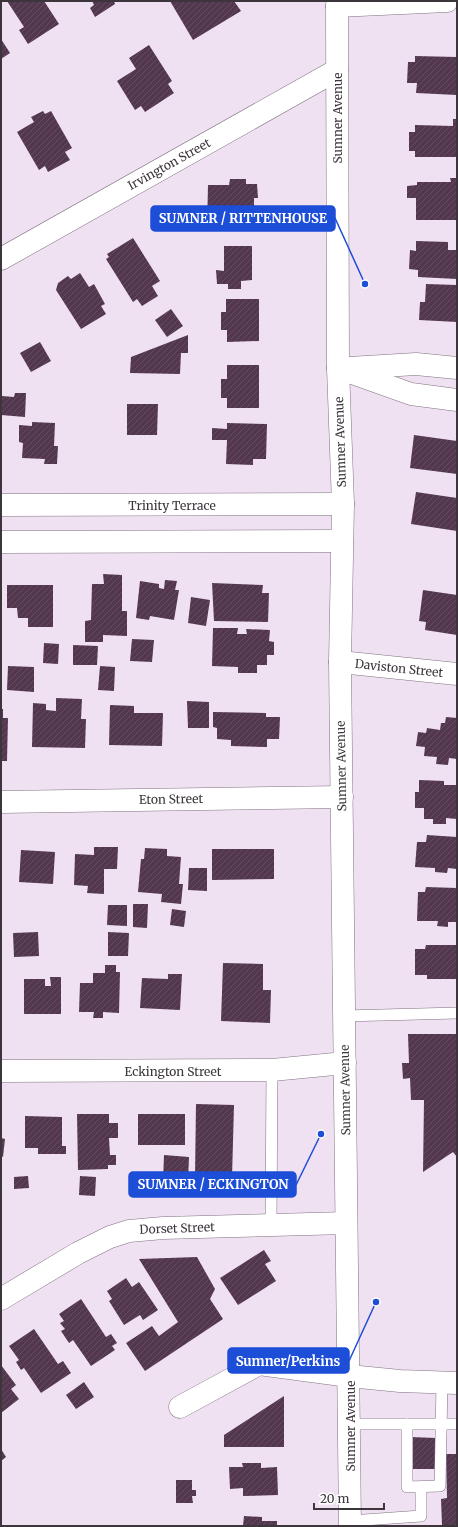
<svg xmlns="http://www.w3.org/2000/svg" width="458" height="1527" viewBox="0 0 458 1527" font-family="Merriweather,serif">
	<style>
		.building { fill: url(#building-hatch) }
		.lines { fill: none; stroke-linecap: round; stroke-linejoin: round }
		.service-casing { stroke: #7f7280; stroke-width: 12 }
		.minor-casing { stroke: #7f7280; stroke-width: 23 }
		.tertiary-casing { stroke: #7f7280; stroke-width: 23 }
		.secondary-casing { stroke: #7f7280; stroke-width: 23 }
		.primary-casing { stroke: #7f7280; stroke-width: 23 }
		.service { stroke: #fff; stroke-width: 11 }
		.minor { stroke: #fff; stroke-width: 22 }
		.tertiary { stroke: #fff; stroke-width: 22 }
		.secondary { stroke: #fff; stroke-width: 22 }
		.primary { stroke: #fff; stroke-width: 22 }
		.labels { text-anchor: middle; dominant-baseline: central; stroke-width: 4; stroke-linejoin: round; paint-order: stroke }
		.street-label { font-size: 12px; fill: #3c363c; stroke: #fff }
		.leader { fill: none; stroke: #1d4ed8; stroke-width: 1.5 }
		.callout-dot { fill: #1d4ed8; stroke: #fff; stroke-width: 1.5 }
		.callout { fill: #1d4ed8; stroke: #1d4ed8; stroke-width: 1.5 }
		.callout-label { font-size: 13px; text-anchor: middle; font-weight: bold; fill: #fff }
	</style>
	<defs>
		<pattern id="building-hatch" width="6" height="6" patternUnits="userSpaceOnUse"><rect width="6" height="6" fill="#52374f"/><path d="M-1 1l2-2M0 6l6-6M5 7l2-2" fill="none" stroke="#634c61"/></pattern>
	</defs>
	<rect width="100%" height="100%" fill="#f0e1f2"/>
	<!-- building -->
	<g class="building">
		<path d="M7,1H44L59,24L28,44L19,30L24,27Z"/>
		<path d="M92,1H114L115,4L95,17L90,8L94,5Z"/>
		<path d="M170,1H234L241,11L193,40Z"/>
		<path d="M1,39L10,53L1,59Z"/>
		<path d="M149,45L172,81L168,84L174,93L145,112L141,106L135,110L117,81L136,69L129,58Z"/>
		<path d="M415,56L457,57V95L416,93L417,83H407L408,62H415Z"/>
		<path d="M43,111L45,114L51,111L72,148L65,152L70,160L48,172L45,166L39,170L17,132L34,122L31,117Z"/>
		<path d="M453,119H457V157H415V151H409V132H415V125L453,126Z"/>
		<path d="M450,178H457V220H416V198H407V186L417,185V182H451Z"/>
		<path d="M230,179H246V184H257L258,198H254V211H258V228H207L208,185H229Z"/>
		<path d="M133,238L160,281L152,286L158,296L142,306L137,299L133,302L106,259L109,257L107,254Z"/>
		<path d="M416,241L448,242V250H457V279L418,277V270L409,269L410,250L416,251Z"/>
		<path d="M224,246H252V280L241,281V289H228V284H217L216,270L224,271Z"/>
		<path d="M80,273L89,287L94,284L105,304L101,306L106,314L81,329L56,290L58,283L68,276L71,279Z"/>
		<path d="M426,284L457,285V322L419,320L420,302H425Z"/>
		<path d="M226,299H259V341L227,342V330H221V312H226Z"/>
		<path d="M171,309L183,326L167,337L155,320Z"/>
		<path d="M188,335V353H181L180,374L130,373L131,357Z"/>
		<path d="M40,342L51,361L31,372L20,353Z"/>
		<path d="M227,365H259V408H227V398H221V379H227Z"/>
		<path d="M15,393H26L25,417L1,415L2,396L14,397Z"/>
		<path d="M127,404H158L157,435H127Z"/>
		<path d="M32,422L55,423L54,446H58L57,464H44L45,459L22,458L23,443L19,442V425L32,426Z"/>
		<path d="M227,423L267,424L266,459H253V465L226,464L227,440H212V428L227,429Z"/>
		<path d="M414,435L457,441V474L410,468Z"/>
		<path d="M416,492L457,498V531L411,524Z"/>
		<path d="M103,574L122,575V611H127V636L103,635V642H85V621L91,620L92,584H104Z"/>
		<path d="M165,580L177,581L175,590H179L174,620L150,616L149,620L136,618L140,581L159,584V588L164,589Z"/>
		<path d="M212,583L263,585L262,593H269L268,622L214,621Z"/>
		<path d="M7,585H53V627H28V618H18L17,608H7Z"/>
		<path d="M423,590L457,595V635L425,630L426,622L419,621Z"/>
		<path d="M191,597L210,600L206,626L188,623Z"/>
		<path d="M213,628H238L237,634H247L246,629L270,630L269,641L274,642V655H267V665H257V673H238V667L212,666Z"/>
		<path d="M132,639L154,640L152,662L130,661Z"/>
		<path d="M44,643L59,644L58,664L43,663Z"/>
		<path d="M73,645L98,646L97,665H73Z"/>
		<path d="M8,666L34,667V692L7,690Z"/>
		<path d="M100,666L115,667L114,691L98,690Z"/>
		<path d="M56,698L82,699L81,719H86L85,748L32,747L33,703L46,704V710L56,711Z"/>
		<path d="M187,701L209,702V728H188Z"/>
		<path d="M110,705L134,706V713H163L162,746L109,745Z"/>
		<path d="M1,709H3V718H8L7,761H1Z"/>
		<path d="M213,712L266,713V717H280L279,739H267V747L231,746V740L217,739V728L213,727Z"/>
		<path d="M446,717L457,718V759L449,758L448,765L436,764L437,757L424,756L425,747L416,746L418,732L426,733L427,728L440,730L441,723H445Z"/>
		<path d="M419,780L444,781V785H457V819L446,818V824H433V819H424V808H415V792H419Z"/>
		<path d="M427,835L457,837V869L448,868L447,873L435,872V868L415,867L417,842H426Z"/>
		<path d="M94,847H118L117,869H104V894L87,893L88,886L74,885L75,854L94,855Z"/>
		<path d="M145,848L167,849V856L181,857L179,884H183L181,904L161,902L162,894L138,892L141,859H144Z"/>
		<path d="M212,849H274V879L212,880Z"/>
		<path d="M21,850L55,852L53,884L19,882Z"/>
		<path d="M189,868H207V891L188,890Z"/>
		<path d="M426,887L457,888V922H448V927L437,926L438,921H417L418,892H425Z"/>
		<path d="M133,904H148L147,928L133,927Z"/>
		<path d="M108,905H127V926L107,925Z"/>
		<path d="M172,909L186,911L184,927L170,925Z"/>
		<path d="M38,932L39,956L14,957L13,933Z"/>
		<path d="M108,932L129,933L128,956H108Z"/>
		<path d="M426,945H457V979H427V975H415V949H425Z"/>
		<path d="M223,963L263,964V990H271L270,1023L221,1021Z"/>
		<path d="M105,965H116V972H120L119,1013L103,1012V1018H93L94,1012H79L80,983H93V973H105Z"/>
		<path d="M168,974H182L180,1010L140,1008L142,978L168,979Z"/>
		<path d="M50,977H61V1014H24V979H45V986H51Z"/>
		<path d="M408,1034H457V1157L453,1152L423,1172L424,1100H411L410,1078L403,1079L402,1063H409Z"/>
		<path d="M196,1104L234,1105L232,1178L195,1177Z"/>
		<path d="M77,1114H109V1123H118V1138H109L110,1155H116V1165H108V1169L78,1170Z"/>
		<rect x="138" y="1114" width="47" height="31"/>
		<path d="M25,1116L62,1117V1146H66V1154H38V1148H25Z"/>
		<path d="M1,1138L5,1139L3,1157L1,1156Z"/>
		<path d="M164,1155L189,1157L188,1182H163Z"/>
		<path d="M28,1176L29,1188L14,1189V1177Z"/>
		<path d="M80,1176L96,1177L95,1196L79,1195Z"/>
		<path d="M264,1250L271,1261L265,1264L276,1281L238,1305L220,1278Z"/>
		<path d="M197,1257L215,1289L210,1299L223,1319L145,1371L126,1343L152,1326L159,1336L178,1322L139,1259Z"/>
		<path d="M126,1278L132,1287L139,1282L158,1310L143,1320L140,1315L124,1325L109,1301L112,1299L107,1291Z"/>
		<path d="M81,1299L106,1337L111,1334L117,1343L112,1346L115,1350L91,1366L73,1340L69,1343L61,1331L65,1329L60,1323L64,1321L59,1314Z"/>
		<path d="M34,1329L58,1364L63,1361L71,1373L41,1393L24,1368L21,1370L16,1362L19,1360L9,1346Z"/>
		<path d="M1,1365L16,1385L11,1389L19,1399L1,1413Z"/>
		<path d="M84,1382L94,1397L76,1409L66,1395Z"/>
		<path d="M284,1396V1447H224V1435Z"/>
		<path d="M411,1437L436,1438L435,1469H411Z"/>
		<path d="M1,1449L6,1457L1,1461Z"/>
		<path d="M446,1454H457V1525H442L441,1499L447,1498Z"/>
		<path d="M242,1463H261V1468L277,1467L278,1495L243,1496V1488L230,1489L229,1467H243Z"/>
		<path d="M176,1480H192V1490H196V1496H192L193,1503H176Z"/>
		<path d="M244,1516L262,1517V1521H277V1526H243Z"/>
	</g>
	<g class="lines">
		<defs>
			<g id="service">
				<path d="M344,1016L457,1013"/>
				<path d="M271,1225L272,1070"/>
				<path d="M349,1424H457"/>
				<path d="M407,1424V1487L440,1486L442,1382"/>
				<path d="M350,1521L421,1516V1487"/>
			</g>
			<g id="minor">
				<path d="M1,259L337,70"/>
				<path d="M338,368L411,394L457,400"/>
				<path d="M349,368L416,364L457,368"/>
				<path d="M1,505L343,504"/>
				<path d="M1,542L342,541"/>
				<path d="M1,802L342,797"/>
				<path d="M1,1071L272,1070L345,1063"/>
				<path d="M180,1407L259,1364L349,1376L400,1381L457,1383"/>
			</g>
			<g id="tertiary">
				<path d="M337,6L447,1"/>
				<path d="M1,1299L78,1253L110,1237L129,1231L163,1228L346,1223"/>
			</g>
			<path id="secondary" d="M340,662L457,674"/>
			<path id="primary" d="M339,1L337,6L338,368L343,504L340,662L350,1526"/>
		</defs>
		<!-- service casing -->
		<use href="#service" class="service-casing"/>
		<!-- minor casing -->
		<use href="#minor" class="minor-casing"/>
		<!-- tertiary casing -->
		<use href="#tertiary" class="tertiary-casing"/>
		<!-- secondary casing -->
		<use href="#secondary" class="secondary-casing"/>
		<!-- primary casing -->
		<use href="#primary" class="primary-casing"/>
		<!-- service -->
		<use href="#service" class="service"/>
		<!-- minor -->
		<use href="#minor" class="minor"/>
		<!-- tertiary -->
		<use href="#tertiary" class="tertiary"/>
		<!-- secondary -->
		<use href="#secondary" class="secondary"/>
		<!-- primary -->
		<use href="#primary" class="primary"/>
	</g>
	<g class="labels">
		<!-- street labels -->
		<g class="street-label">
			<text transform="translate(337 118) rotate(-90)">Sumner Avenue</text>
			<text transform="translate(169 164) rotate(-29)">Irvington Street</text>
			<text transform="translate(340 442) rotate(-92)">Sumner Avenue</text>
			<text x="172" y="505">Trinity Terrace</text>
			<text transform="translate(399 668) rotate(6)">Daviston Street</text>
			<text transform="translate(341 766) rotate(-91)">Sumner Avenue</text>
			<text transform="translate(171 799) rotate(-1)">Eton Street</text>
			<text x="173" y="1071">Eckington Street</text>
			<text transform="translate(345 1090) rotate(-91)">Sumner Avenue</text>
			<text transform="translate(177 1228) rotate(-2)">Dorset Street</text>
			<text transform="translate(350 1426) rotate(-90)">Sumner Avenue</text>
		</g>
	</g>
	<!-- callouts -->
	<path class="leader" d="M365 284L335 218M321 1134L296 1185M376 1302L349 1361"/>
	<g class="callout-dot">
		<circle cx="365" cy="284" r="4"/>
		<circle cx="321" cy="1134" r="4"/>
		<circle cx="376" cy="1302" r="4"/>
	</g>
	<g class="callout">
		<rect x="151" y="206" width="184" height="25" rx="4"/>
		<rect x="129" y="1172" width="167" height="25" rx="4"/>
		<rect x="228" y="1348" width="121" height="25" rx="4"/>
	</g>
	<g class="callout-label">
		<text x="243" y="223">SUMNER / RITTENHOUSE</text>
		<text x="213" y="1189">SUMNER / ECKINGTON</text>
		<text x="288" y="1366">Sumner/Perkins</text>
	</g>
	<!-- border -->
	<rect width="458" height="1527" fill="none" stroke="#3c363c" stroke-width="4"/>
	<!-- scale -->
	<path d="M314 1503v6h70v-6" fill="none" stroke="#3c363c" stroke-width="2"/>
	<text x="320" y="1503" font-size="12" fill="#3c363c" stroke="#ffffff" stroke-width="3" paint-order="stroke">20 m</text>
</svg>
